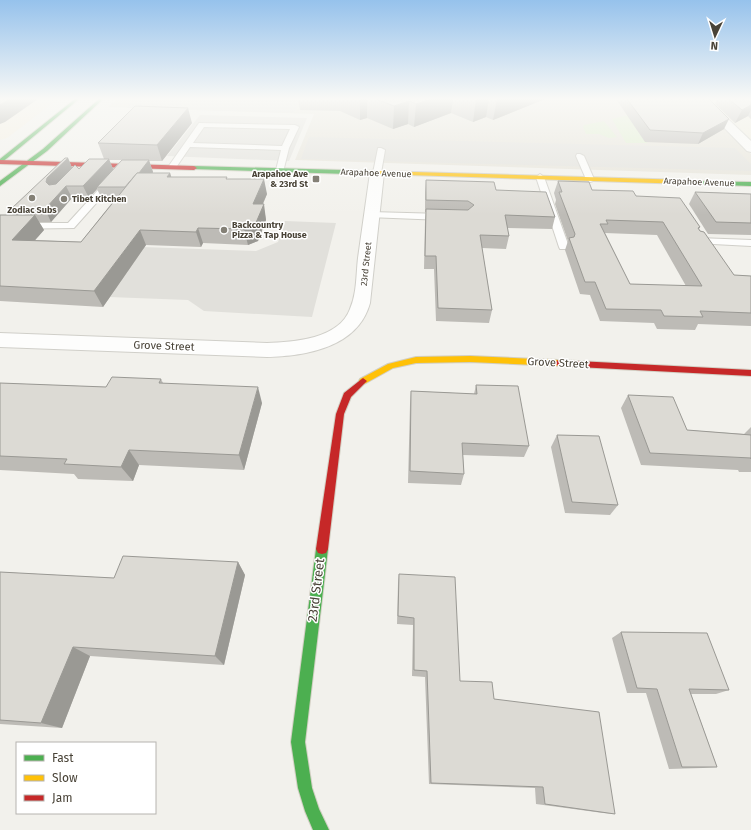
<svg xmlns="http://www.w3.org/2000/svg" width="751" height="830" viewBox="0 0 751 830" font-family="'Fira Sans',sans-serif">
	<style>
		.residential { fill: #e6e3d9 }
		.commercial { fill: #f5eedf }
		.education { fill: #f0edde }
		.green { fill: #ddedcc }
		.parking { fill: #e1e0db }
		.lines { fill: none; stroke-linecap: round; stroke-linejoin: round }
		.lane-casing { stroke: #d0cfc9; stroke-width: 2 }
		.street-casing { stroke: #d0cfc9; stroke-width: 2 }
		.fast-casing { stroke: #d2cfc3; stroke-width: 2 }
		.slow-casing { stroke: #d2cfc3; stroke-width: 2 }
		.jam-casing { stroke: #d2cfc3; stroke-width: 2 }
		.lane { fill: #fdfdfc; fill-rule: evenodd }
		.street { fill: #fdfdfc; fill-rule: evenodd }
		.fast { fill: #4caf50; fill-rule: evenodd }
		.slow { fill: #ffc107; fill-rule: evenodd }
		.jam { fill: #c62828; fill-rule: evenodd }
		.wall { fill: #bdbbb6; fill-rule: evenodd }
		.shaded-wall { fill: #9a9994 }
		.building { fill: #dcdad4; stroke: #9a9994; fill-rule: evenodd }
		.poi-dot { fill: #848076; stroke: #fff; stroke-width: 1.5 }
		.labels { text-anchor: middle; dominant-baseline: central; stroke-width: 3; stroke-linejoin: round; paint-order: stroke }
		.far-street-label { font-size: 9px; fill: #494337; stroke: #fff }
		.far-poi-label { font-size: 9px; font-weight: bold; fill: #494337; stroke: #fff; text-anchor: start }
		.street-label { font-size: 11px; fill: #494337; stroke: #fff }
		.near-street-label { font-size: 13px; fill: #494337; stroke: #fff }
	</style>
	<rect width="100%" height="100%" fill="#f2f1ec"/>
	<!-- residential -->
	<path class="residential" d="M117,99H696L751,154V175L295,160L314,114L108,107Z"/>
	<!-- commercial -->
	<path class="commercial" d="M0,99H58L7,138L0,140Z"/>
	<!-- education -->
	<path class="education" d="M709,99H751V140Z"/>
	<!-- green -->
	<g class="green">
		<path d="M632,114L649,135L647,143H626L612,119Z"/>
		<path d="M604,121L617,137L609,138L599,134H586L583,127L584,125Z"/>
	</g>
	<!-- parking -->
	<g class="parking">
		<path d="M135,99H300L294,113L126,108Z"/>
		<path d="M200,115L307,118L289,161L167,156Z"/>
		<path d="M309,137L735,148L751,164V171L301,159Z"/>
		<path d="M285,221L336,223L312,317L204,311L188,300L109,297L142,247L256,251L278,242Z"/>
	</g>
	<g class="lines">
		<defs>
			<g id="lane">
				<path d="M199,123L295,125L299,127L289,148L283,172H280L276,170L281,150L190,147L175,169H169L168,167ZM204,127L290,129L282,146L193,143Z"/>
				<path d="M378,148H381L385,150L381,173L377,175L373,173Z"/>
				<path d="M577,154H580L584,156L594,179L593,181L590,182L586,179L576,156Z"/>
				<path d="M540,174L544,177L569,247L568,249H560L559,247L536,177Z"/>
				<path d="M112,177L116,180L115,182L74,228L0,229V223H68L109,178Z"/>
				<path d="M371,212L443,214L448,217L443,220L368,217L366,215L368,213Z"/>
				<path d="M698,238L751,240V246L694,243L693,241Z"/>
			</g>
			<g id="street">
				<path d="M696,99H707L751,141V152L747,151Z"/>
				<path d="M377,169L382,170L384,173L370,303C358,347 307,356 267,357L0,347V333L267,343C294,342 339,339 350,309C357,293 356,275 358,258C362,230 366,201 370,173L372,170Z"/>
			</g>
			<g id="fast">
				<path d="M75,99H79L0,164V159Z"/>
				<path d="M99,99H103L47,151L0,186V181L43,149Z"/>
				<path d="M194,166L379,171L382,173L379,175L192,169V167Z"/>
				<path d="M685,181L751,182V186L687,184L684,182Z"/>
				<path d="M322,544L326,545L328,549L305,742L312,788L319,809L329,830H313L305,811L298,788L291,742L316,549L318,545Z"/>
			</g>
			<g id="slow">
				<path d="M379,171L687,180L690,182L687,184L377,174L376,173Z"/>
				<path d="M470,356L558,360L562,363L558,366L470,362L416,363L393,368L366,383L363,384L359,381L360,379L388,364L416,357Z"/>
			</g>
			<g id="jam">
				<path d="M0,160L194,166L197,168L194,170L0,164Z"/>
				<path d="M558,360L751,370V376L558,366L554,363Z"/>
				<path d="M363,378L367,381L351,397L344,414L328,549L326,553L322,554L318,553L316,549L336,414L344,393Z"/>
			</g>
		</defs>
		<!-- lane casing -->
		<use href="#lane" class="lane-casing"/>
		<!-- street casing -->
		<use href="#street" class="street-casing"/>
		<!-- fast casing -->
		<use href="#fast" class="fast-casing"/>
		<!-- slow casing -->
		<use href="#slow" class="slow-casing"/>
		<!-- jam casing -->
		<use href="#jam" class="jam-casing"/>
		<!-- lane -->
		<use href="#lane" class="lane"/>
		<!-- street -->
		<use href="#street" class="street"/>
		<!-- fast -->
		<use href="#fast" class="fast"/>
		<!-- slow -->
		<use href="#slow" class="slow"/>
		<!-- jam -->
		<use href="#jam" class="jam"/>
	</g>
	<!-- wall -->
	<g class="wall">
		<path d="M298,99H545L493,120L486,117L473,122L451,113L414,127L408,124L393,129L367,118L360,120L340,111L300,110Z"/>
		<path d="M616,99H709L724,129L698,144L645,142Z"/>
		<path d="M717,99H751V119L748,116L735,123L715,104Z"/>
		<path d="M192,123L162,161H149L153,172V173H170L171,177H227V179L267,194L263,204L266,220L258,241L248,245L203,243L201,247L146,245L103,307L0,301V215H14L11,209L68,158L72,168L79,169L104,159L98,143ZM109,160H122L113,169ZM97,189L102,199H115L81,242L35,240L44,230L39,222H51L72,198H89Z"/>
		<path d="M426,180L496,190L555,217L552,229L507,228L509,236L506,249L482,248L492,310L489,323L436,321L434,269H424L425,221L426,212H425V192Z"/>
		<path d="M558,181L592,190L636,196L700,227L699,229L700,231L734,275L751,276V326L698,324L695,330L657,329L654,323L600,321L590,295L580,294L565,250L568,241L555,204L556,200L554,193ZM605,233L657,235L686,286L630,284Z"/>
		<path d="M695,192L751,194V235L708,234L689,204Z"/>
		<path d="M161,379L163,383L262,403L244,470L139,465L133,481L78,479L74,474L0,470V383L106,387Z"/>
		<path d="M476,385L529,446L524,457L463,455L464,474L461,485L408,483L410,404L411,391L474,394Z"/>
		<path d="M628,395L687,430L744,434L751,427V472H739L738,470L641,465L621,408Z"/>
		<path d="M557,435L618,505L610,515L565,513L551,447Z"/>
		<path d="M238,562L245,575L224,665L90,656L62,728L0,724V572L114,578Z"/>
		<path d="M399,574L460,681L494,699L615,814L603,813L536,804L535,788L429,784L425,677L412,676L413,625L397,624L398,583Z"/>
		<path d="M621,632L729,690L716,694H691L717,767L703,768L669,769L646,693H627L612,638Z"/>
	</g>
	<!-- shaded-wall -->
	<g class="shaded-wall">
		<path d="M9,99H38L5,122L0,124V105Z"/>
		<path d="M360,99H367V118L360,120Z"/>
		<path d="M431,99H453L451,113L414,127L416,104Z"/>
		<path d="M476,99H489L486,117L473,122Z"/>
		<path d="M497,99H545L493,120Z"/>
		<path d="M409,101L408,124L393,129L394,106Z"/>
		<path d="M751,105V110L748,116L735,123L742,110Z"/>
		<path d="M188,108L192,123L162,161L157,145Z"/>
		<path d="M729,119L724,129L698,144L703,133Z"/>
		<path d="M68,158L73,170L54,190L46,182L47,178Z"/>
		<path d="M109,159L114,171L97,187V189L89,198L83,186Z"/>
		<path d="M149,160L153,172L132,199L127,188Z"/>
		<path d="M170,173L175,188L167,177Z"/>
		<path d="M264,179L267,194L256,219L253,204Z"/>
		<path d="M66,186L72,198L51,222L45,209Z"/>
		<path d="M264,204L266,220L258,241L248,245L244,229Z"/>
		<path d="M35,215L44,230L22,255L12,240Z"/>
		<path d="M198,228L203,243L201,247L196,232Z"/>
		<path d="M140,230L146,245L103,307L94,291Z"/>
		<path d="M258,387L262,403L244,470L239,455Z"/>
		<path d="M129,450L139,465L133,481L121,467Z"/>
		<path d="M238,562L245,575L224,665L215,656Z"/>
		<path d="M73,647L90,656L62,728L41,723Z"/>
	</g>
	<!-- building -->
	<g class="building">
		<path d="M0,99H9L0,105Z"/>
		<path d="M376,99H431L416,104L409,101L394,106Z"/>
		<path d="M627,99H709L729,119L703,133L650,130Z"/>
		<path d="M729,99H751V105L742,110Z"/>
		<path d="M135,106L188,108L157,145L98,143Z"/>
		<path d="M65,158H68L47,178L46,182L49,185L56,184L75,165L79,169L89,159H109L83,186H66L45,209H11Z"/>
		<path d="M122,160H149L139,173H137L125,187H97Z"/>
		<path d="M137,173H170L167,177H227L226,179H264L253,204H264L255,225L244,229L198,228L196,232L140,230L94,291L0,286V215H35L12,240L81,242Z"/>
		<path d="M426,180L494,182L496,190L546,192L555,217L505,215L509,236L480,235L492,310L438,308L436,256H425L426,209L468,210L474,205L468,201L426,200Z"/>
		<path d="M558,181L589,182L592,190L633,191L636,196L680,198L700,227L698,228L700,231L704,232L734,275L751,276V313L700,311L703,317L664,316L661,310L606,309L595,282H585L569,238L574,237L575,234L559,192H562ZM606,220L663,222L702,286L630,284L600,224H608Z"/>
		<path d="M695,192L751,194V223L716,222Z"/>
		<path d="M112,377L161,379L159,383L258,387L239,455L129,450L121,467L64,464L67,459L0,456V383L106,387Z"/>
		<path d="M476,385L518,386L529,446L462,443L464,474L410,471L411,391L477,394Z"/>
		<path d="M628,395L673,397L687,430L751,435V459V458L650,453Z"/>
		<path d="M557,435L599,436L618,505L572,502Z"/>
		<path d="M123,556L238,562L215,656L73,647L41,723L0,720V572L114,578Z"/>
		<path d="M399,574L455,577L460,681L492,682L494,699L599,712L615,814L545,804L543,787L431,783L427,671L414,670V618L398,616Z"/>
		<path d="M621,632L707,633L729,690L689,689L717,767H682L657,689L637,688Z"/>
	</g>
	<!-- sky -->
	<linearGradient id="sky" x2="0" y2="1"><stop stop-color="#96c2ec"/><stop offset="0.46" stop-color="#f9f9f6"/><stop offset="1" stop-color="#f9f9f6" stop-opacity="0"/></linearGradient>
	<rect width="751" height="215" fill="url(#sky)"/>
	<!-- markers -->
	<g class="poi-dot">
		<rect x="312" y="175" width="8" height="8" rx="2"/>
		<circle cx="32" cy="198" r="4"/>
		<circle cx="64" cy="199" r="4"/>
		<circle cx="224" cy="230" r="4"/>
	</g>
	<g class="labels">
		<!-- far-street labels -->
		<g class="far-street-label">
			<text transform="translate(376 173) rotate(2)">Arapahoe Avenue</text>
			<text transform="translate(699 182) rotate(2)">Arapahoe Avenue</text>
			<text transform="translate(366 264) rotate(-84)">23rd Street</text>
		</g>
		<!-- far-poi labels -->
		<g class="far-poi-label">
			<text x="308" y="174" text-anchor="end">Arapahoe Ave<tspan x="308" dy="10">&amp; 23rd St</tspan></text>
			<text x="72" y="199">Tibet Kitchen</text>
			<text x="32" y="210" text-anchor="middle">Zodiac Subs</text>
			<text x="232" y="225">Backcountry<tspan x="232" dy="10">Pizza &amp; Tap House</tspan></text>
		</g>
		<!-- street labels -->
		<g class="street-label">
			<text transform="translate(164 346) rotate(2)">Grove Street</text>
			<text transform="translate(558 363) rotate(3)">Grove Street</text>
		</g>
		<!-- near-street labels -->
		<g class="near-street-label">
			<text transform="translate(316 590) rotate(-83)">23rd Street</text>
		</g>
	</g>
	<!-- legend -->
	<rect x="16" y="742" width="140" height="72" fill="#ffffff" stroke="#b6b4af"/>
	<rect x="24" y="755" width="20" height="6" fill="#4caf50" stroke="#b6b4af"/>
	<text x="52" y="762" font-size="12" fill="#494337">Fast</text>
	<rect x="24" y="775" width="20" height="6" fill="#ffc107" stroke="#b6b4af"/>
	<text x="52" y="782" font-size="12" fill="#494337">Slow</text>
	<rect x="24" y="795" width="20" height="6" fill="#c62828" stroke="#b6b4af"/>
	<text x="52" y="802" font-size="12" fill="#494337">Jam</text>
	<!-- north arrow -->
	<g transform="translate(715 36) rotate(184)" stroke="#ffffff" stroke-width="3" paint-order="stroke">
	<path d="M0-3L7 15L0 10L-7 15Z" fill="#494337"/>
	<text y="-6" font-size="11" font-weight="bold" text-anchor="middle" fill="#494337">N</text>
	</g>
</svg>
